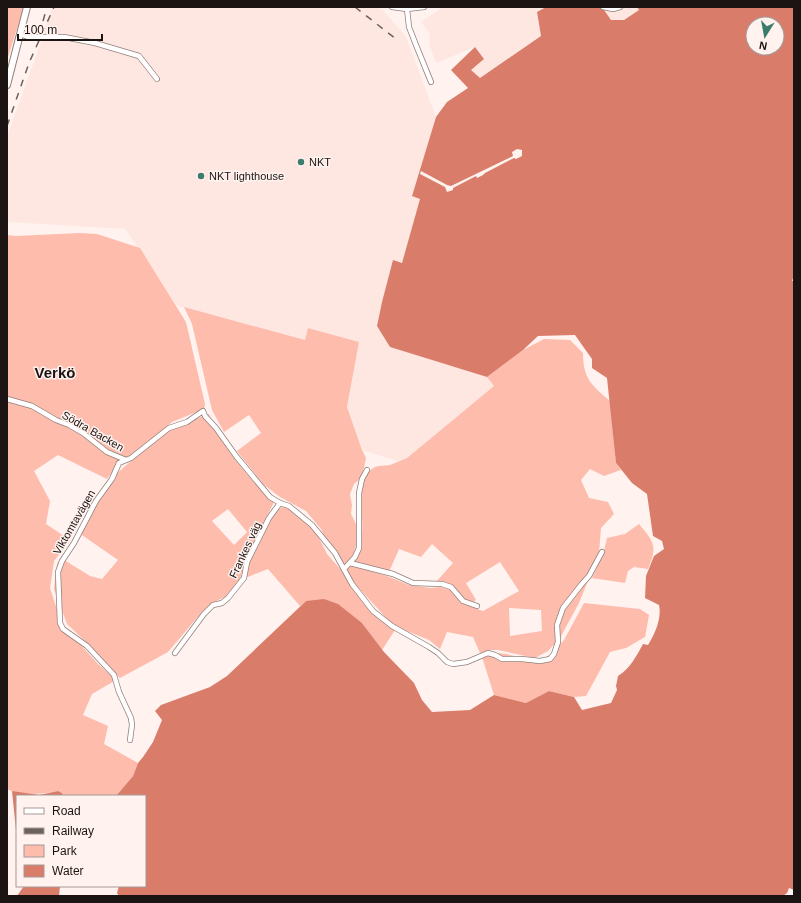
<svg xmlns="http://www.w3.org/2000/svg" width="801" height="903" viewBox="0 0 801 903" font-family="Arial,sans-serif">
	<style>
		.built { fill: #ffe7e1 }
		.green { fill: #febcad; fill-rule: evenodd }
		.water { fill: #d97d6a; fill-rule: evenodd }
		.pier { fill: #fff2ef }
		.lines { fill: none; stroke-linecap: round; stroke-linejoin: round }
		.street-casing { stroke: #927f7a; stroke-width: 6 }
		.secondary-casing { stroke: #927f7a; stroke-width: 8 }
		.street { stroke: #fff; stroke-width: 4.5 }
		.secondary { stroke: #fff; stroke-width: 6 }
		.rail { stroke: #6b6260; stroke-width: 1.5; stroke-dasharray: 7 7; stroke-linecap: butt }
		.poi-dot { fill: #3c7d6d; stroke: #fff2ef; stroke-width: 1.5 }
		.labels { text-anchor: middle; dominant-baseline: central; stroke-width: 3; stroke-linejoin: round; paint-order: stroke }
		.poi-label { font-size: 11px; fill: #1b1412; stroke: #fff2ef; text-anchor: start }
		.street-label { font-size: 11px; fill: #1b1412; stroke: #fff2ef }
		.district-label { font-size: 15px; font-weight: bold; fill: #1b1412; stroke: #fff2ef }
	</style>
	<rect width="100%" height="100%" fill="#fff2ef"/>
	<!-- built -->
	<g class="built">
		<path d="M52,7H375L384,11L406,37L436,117L412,196L420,199L402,263L393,261L382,302L377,326L390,347L487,377L494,386L407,458L397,461L362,450L347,407L359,342L309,328L306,340L176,305L154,270L125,229L7,222V136L40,45Z"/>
		<path d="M443,7H546L537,12L541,36L480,78L471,70L475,47L436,63L429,44L430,34L421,22Z"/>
		<path d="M602,7H637L639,10L624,20H611Z"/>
	</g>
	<!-- green -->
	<g class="green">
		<path d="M7,7H24L7,60Z"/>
		<path d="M80,233L97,234L140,248L186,322L205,404L204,409L172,422L148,444L114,470L107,479L58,455L34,471L50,501L46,524L70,540L54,561L50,588L61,622L63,629L80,644L98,664L116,680L92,694L83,715L108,726L104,744L138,763L133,776L116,796H63L62,793L58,791C42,794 22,797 7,789V235L16,236Z"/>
		<path d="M184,307L305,340L308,328L359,342L347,407L362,450L366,458L364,468L360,479L354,484L350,494L352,505L351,514L357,526L358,535L356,546L353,555L345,565L331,550L321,529L306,511L280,497L264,485L237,451L261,433L249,415L224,432L212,410L192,324Z"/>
		<path d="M544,339L570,340L583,353C583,378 591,385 610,401L616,463L621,470L604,476L590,469L581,480L589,498L608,502L614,514L601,528L599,553L579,603L560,638L548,651L535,658L498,650H489L480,653L473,637L447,632L440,649L429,640L397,627L391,623L355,584L346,570L351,565L387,576L409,585L431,588L441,587L450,590L461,603L483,611L519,591L500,562L466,583L476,600L472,603L466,601L452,587L435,583L453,563L432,544L421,557L399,549L389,572L353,562C359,552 362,544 362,533C364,514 354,478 375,467C380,465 385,466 390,465C396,463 401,460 407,458L494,386L487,377L523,350ZM509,608L541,610L542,631L510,636Z"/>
		<path d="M209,414C222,447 246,477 273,499L274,502L245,560L240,580L225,597L212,603L202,612L168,652L120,678L102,662L85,641L67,624L54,589L57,564L61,558L90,576L102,579L118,560L79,533L102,494L116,474L164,433L175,426ZM228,509L247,532L234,545L212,521Z"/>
		<path d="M284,506L305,518L314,528L327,554L342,571L352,586L388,626L395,630L382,650L362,623L306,601L300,606L268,569L245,578L249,563L259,545L270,520L279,509Z"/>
		<path d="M639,524C654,542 658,546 648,569L634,567L628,571L625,583L592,578L603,555L607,538L625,534Z"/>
		<path d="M584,603L640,609L649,615L645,637L626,648L610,652L586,696L574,697L549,691L526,703L494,695L482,657C498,648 520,658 538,662L551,654L564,640Z"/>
	</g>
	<!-- water -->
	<g class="water">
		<path d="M546,7H602L611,20H624L639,10L637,7H794V275L792,281H794V890L789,888L787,893L783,896H119L117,893L119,886H145V796H116L133,776L138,763L143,757L153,742L162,720L155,711L161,705L210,687L227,676L306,601L324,599L338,604L362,623L384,652L414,683L422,700L432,712L470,710L494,695L526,703L549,691L574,697L582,710L611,703L617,690L616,686L618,676C630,669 637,655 643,644L648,645C655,634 662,618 659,605L645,598L646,576L654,556L664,549L662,541L653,536L647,494L632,483L616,463L607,378L592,368V359L575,335L538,336L523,350L487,377L390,347L377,326L382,302L393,260L402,263L420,199L412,196L436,117L447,102L468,88L451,70L475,47L484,59L471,70L480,78L541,36L537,12ZM753,24H777V48H753Z"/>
		<path d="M12,791L39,795L58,791L62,793L63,796H17V832L16,830Z"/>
		<path d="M24,886H60L59,896H17Z"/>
	</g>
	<!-- pier -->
	<path class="pier" d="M517,149L522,150V156L516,159L514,158L485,173L483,175L477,178L476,176L453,188V190L447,192L445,187L420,174L421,171L447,185L451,186L513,156L512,152Z"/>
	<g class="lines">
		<defs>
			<g id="street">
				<path d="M392,7L407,9L424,7"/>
				<path d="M603,7L613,9L620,7"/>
				<path d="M407,9L409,27L416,45L431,82"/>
				<path d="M20,34L28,37H64L95,43L139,56L157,79"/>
				<path d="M7,399L32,406L56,420L69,425L83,433L107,452L126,460"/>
				<path d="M350,563L393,574L413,583L442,584L451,587L463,601L477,606"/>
				<path d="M344,569L355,557L359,548V493L362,479L367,470"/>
				<path d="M175,653L204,614L213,605L222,603L228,598L244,578L247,562L269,518L280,503"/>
				<path d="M130,740L132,725L131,718L119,692L114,675L87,646L63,629L60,623L58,572L62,561L74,543L96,501L112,479L119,463L131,458L169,428L187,422L203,411L205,416L216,428L236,456L270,497L280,503L289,506L312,525L335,553L352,584L373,611L392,626L429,647L438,653L447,662L453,664L467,662L488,653L495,655L502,659H522L540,661L550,659L554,654L558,642L557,625L563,608L581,585L589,576L602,552"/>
			</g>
			<path id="secondary" d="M7,85L27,7"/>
		</defs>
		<!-- street casing -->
		<use href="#street" class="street-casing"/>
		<!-- secondary casing -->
		<use href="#secondary" class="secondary-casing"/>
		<!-- street -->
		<use href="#street" class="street"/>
		<!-- secondary -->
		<use href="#secondary" class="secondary"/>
		<!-- rail -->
		<g class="rail">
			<path d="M355,7L396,39"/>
			<path d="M43,21L47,7"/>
			<path d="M7,126L29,63L54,7"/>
		</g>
	</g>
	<!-- markers -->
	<g class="poi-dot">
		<circle cx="301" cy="162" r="4"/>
		<circle cx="201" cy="176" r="4"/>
	</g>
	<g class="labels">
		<!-- poi labels -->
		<g class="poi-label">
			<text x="309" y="162">NKT</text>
			<text x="209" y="176">NKT lighthouse</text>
		</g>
		<!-- street labels -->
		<g class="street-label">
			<text transform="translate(93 431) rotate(30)">Södra Backen</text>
			<text transform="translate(74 522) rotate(-60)">Viktomtavägen</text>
			<text transform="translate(245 550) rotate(-65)">Frankes väg</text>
		</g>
		<!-- district labels -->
		<g class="district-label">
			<text x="55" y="372">Verkö</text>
		</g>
	</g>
	<!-- border -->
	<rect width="801" height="903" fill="none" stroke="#1b1412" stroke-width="16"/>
	<!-- legend -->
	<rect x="16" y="795" width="130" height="92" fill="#fff2ef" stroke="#a49997"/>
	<rect x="24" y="808" width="20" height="6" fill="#ffffff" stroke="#a49997"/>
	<text x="52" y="815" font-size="12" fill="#1b1412">Road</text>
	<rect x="24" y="828" width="20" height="6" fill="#6b6260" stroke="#a49997"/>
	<text x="52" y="835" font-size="12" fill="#1b1412">Railway</text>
	<rect x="24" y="845" width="20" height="12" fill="#febcad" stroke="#a49997"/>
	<text x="52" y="855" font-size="12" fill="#1b1412">Park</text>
	<rect x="24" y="865" width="20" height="12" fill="#d97d6a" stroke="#a49997"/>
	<text x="52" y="875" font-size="12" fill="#1b1412">Water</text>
	<!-- north arrow -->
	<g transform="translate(765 36) rotate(191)"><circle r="19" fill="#fff2ef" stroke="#a49997"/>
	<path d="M0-3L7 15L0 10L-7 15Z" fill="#3c7d6d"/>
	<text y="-6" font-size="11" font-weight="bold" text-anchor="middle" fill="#1b1412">N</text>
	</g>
	<!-- scale -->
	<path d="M18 34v6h84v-6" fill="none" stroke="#1b1412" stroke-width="2"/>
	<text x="24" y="34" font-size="12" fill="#1b1412" stroke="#fff2ef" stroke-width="3" paint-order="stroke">100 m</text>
</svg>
